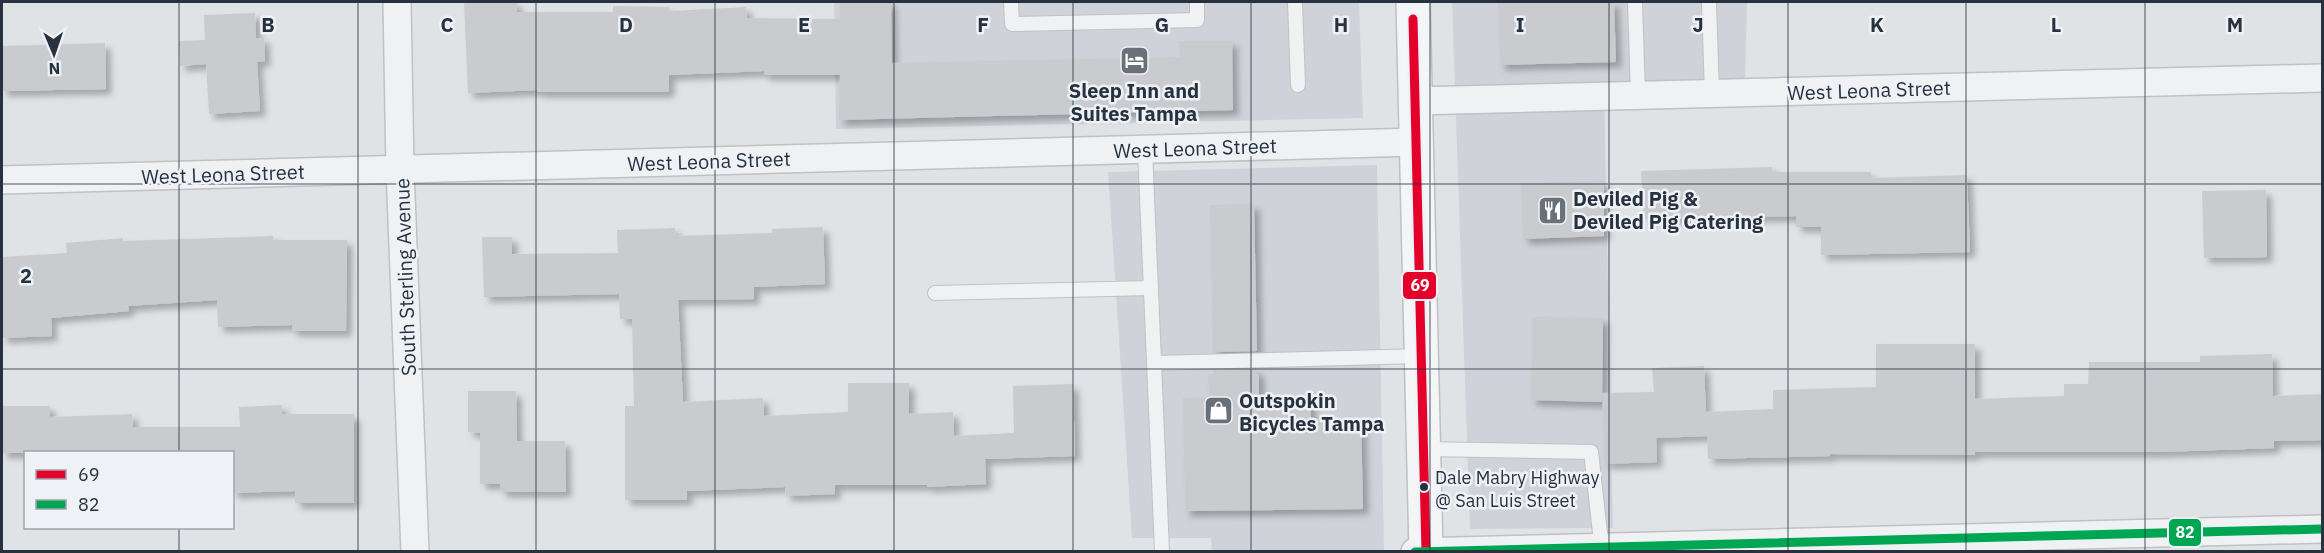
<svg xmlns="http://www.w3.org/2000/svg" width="2324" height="553" viewBox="0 0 2324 553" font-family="'IBM Plex Sans',sans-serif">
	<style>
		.built { fill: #cfd3d9 }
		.building { fill: #c9cbce; filter: url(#shadow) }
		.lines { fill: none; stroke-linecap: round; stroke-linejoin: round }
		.lane-casing { stroke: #bfc1c4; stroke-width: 16 }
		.street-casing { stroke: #bfc1c4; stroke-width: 30 }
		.primary-casing { stroke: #bdc0c4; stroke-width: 36 }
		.lane { stroke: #f0f1f2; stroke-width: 14 }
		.street { stroke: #f0f1f2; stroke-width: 27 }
		.primary { stroke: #f4f5f6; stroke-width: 33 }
		.bus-1-casing { stroke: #eef2f6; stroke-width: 14 }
		.bus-2-casing { stroke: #eef2f6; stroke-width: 14 }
		.bus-1 { stroke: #e4002b; stroke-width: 9 }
		.bus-2 { stroke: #00a651; stroke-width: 9 }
		.grid { fill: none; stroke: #28323f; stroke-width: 1.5; stroke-opacity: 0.55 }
		.bus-dot { fill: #28323f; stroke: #eef2f6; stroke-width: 2 }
		.labels { text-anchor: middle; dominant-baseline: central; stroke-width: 5; stroke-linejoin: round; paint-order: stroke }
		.bus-label { font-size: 18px; fill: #28323f; stroke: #eef2f6; text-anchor: start }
		.poi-label { font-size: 20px; font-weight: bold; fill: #28323f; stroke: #eef2f6; text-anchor: start }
		.street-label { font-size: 20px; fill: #28323f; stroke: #eef2f6 }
		.grid-label { font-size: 20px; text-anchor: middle; font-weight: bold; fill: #28323f; stroke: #eef2f6; stroke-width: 5; stroke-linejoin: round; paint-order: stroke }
		.line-badge { stroke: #eef2f6; stroke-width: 2 }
		.badge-label { font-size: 16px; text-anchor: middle; font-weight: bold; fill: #fff }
	</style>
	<defs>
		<filter id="shadow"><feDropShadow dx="5.5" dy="5.5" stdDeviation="3" flood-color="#0004"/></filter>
	</defs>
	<rect width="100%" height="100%" fill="#e0e3e6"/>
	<!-- built -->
	<g class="built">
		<path d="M834,2H1359L1363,118L836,129Z"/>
		<path d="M1452,2H1747L1745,83L1604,86L1613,528L1470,529Z"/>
		<path d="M1377,165L1384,551H1212L1211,538H1132L1108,172Z"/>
	</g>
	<!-- building -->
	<g class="building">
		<path d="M464,2H517V12H613V6L669,7V11L746,7L747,18L840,19V2H891L892,63L1180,57L1179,41H1232L1233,110L839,120L840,75H764V71L669,75V92H537V90L468,93Z"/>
		<path d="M1498,2H1614L1616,62L1500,65Z"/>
		<path d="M255,13L256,38H264L265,61L257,62L260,111L209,114L206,64L180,66L179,41L205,40L204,15Z"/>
		<path d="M105,43L106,89L2,91V46Z"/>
		<path d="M1772,167V172H1871V178L1967,175L1970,252L1821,255V227H1796V216L1644,219L1641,171Z"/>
		<path d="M1604,181V236L1523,239L1521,183Z"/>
		<path d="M2266,190L2267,257L2204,258L2202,191Z"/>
		<path d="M1254,204L1257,351L1213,352L1210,205Z"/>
		<path d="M823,227L825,284L754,287V299L678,300L683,402L763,398L764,416L848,412V383H909V414L953,412L954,436L1014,433L1013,386L1073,384L1075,456L985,459L986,484L927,487V485H835V494L786,496L785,487L687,491V500H625V406H634L632,319H620L619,294L484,297L482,237H512V254L618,253L617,230L675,228L676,236L772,233V229Z"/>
		<path d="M273,236V240H347L346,331H292V325L218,327L217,300L128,306L129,311L51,318L52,336L2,338V257L67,253L66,243L123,238V241Z"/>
		<path d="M1532,317L1603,318L1602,402L1531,400Z"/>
		<path d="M1876,344H1975V399L2064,396V384H2088L2089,362H2200V356L2272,354L2273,396L2322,394V440L2274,441V448L2161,452H1975V455L1830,454V456L1708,459L1706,412L1773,409V390L1876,387Z"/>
		<path d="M1704,366L1707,436L1656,438L1657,462L1605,464L1602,393L1654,392L1652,368Z"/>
		<path d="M1257,369V374H1259V397L1310,396L1311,418H1361L1363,509L1185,511L1183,398L1209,397L1208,374H1213V370Z"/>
		<path d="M468,391H516L517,441H565L566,492H501L500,484H480V433L468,432Z"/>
		<path d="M282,405V414H354V503H295V491L232,493V453H2V406H50V417L132,414L133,427H240L239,407Z"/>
	</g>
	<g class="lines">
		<defs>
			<g id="lane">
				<path d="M1011,2L1012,24L1197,20V2"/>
				<path d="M1295,2L1298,85"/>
				<path d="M1635,2L1638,95"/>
				<path d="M1709,2L1712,94"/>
				<path d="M1145,149L1162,552"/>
				<path d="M935,293L1151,288"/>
				<path d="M1154,363L1421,356"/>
				<path d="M1423,449L1591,452L1602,551"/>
			</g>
			<g id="street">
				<path d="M397,2L400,169L415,552"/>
				<path d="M1415,101L2322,78"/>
				<path d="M2,180L1416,142"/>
				<path d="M1415,552L2322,529"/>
			</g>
			<path id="primary" d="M1413,2L1426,552"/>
		</defs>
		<!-- lane casing -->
		<use href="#lane" class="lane-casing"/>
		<!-- street casing -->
		<use href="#street" class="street-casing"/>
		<!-- primary casing -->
		<use href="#primary" class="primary-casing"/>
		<!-- lane -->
		<use href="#lane" class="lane"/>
		<!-- street -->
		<use href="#street" class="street"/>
		<!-- primary -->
		<use href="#primary" class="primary"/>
		<defs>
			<path id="bus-1" d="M1413,19L1426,552"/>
			<path id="bus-2" d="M1415,552L2322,529"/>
		</defs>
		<!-- bus-1 casing -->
		<use href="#bus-1" class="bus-1-casing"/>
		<!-- bus-2 casing -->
		<use href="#bus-2" class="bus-2-casing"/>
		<!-- bus-1 -->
		<use href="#bus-1" class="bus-1"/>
		<!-- bus-2 -->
		<use href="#bus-2" class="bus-2"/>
	</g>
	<!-- grid -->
	<path class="grid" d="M179,2V452M358,2V552M536,2V552M715,2V552M894,2V552M1073,2V552M1251,2V552M1430,2V552M1609,2V552M1788,2V552M1966,2V552M2145,2V552M2,184H2322M2,369H2322M179,528V552"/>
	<!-- icons -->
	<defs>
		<symbol id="hotel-square" viewBox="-11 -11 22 22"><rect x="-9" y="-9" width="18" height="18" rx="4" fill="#687079" stroke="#eef2f6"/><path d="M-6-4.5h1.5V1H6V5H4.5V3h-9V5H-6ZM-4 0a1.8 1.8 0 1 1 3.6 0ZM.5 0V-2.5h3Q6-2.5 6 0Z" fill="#fff"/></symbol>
		<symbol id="restaurant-square" viewBox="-11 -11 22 22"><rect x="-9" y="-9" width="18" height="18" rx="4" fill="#687079" stroke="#eef2f6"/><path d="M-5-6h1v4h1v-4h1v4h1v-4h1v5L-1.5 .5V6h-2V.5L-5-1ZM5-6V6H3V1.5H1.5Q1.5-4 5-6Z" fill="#fff"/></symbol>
		<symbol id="shop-square" viewBox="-11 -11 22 22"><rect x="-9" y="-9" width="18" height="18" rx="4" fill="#687079" stroke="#eef2f6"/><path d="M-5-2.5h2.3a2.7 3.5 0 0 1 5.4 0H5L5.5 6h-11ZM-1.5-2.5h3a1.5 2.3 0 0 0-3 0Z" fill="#fff"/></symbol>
	</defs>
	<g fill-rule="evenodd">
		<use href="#hotel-square" x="1118" y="44" width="33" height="33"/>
		<use href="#restaurant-square" x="1536" y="194" width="33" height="33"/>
		<use href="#shop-square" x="1202" y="394" width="33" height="33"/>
	</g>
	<!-- markers -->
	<circle class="bus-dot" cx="1424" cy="487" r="5"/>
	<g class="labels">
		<!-- bus labels -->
		<g class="bus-label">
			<text x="1435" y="477">Dale Mabry Highway<tspan x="1435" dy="23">@ San Luis Street</tspan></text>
		</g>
		<!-- poi labels -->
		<g class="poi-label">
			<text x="1134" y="90" text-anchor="middle">Sleep Inn and<tspan x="1134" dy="23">Suites Tampa</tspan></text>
			<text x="1573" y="198">Deviled Pig &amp;<tspan x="1573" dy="23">Deviled Pig Catering</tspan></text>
			<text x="1239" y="400">Outspokin<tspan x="1239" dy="23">Bicycles Tampa</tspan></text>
		</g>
		<!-- street labels -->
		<g class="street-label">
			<text transform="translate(1869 90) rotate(-2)">West Leona Street</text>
			<text transform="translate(1195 148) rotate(-2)">West Leona Street</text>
			<text transform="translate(709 161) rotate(-2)">West Leona Street</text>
			<text transform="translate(223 174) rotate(-2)">West Leona Street</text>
			<text transform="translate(405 277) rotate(-92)">South Sterling Avenue</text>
		</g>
	</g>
	<g class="grid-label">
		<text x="268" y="32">B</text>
		<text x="447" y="32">C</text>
		<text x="626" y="32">D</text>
		<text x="804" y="32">E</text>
		<text x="983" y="32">F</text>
		<text x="1162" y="32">G</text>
		<text x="1341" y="32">H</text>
		<text x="1520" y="32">I</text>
		<text x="1698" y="32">J</text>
		<text x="1877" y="32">K</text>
		<text x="2056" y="32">L</text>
		<text x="2235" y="32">M</text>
		<text x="26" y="283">2</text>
	</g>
	<g class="line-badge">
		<rect x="1402" y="271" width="35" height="29" rx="6" fill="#e4002b"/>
		<rect x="2168" y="518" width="34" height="29" rx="6" fill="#00a651"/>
	</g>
	<g class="badge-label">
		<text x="1420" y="291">69</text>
		<text x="2185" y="538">82</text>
	</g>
	<!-- border -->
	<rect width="2324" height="553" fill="none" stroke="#28323f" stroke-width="6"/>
	<!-- legend -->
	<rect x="24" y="451" width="210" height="78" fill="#eef2f6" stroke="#9fa5ad" stroke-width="1.5"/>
	<rect x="36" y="470" width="30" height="9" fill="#e4002b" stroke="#9fa5ad" stroke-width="1.5"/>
	<text x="78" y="481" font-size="18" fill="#28323f">69</text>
	<rect x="36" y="500" width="30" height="9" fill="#00a651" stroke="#9fa5ad" stroke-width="1.5"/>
	<text x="78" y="511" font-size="18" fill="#28323f">82</text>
	<!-- north arrow -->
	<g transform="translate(54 54) rotate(178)" stroke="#eef2f6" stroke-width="4.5" paint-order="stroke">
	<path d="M0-4.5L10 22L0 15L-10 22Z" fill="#28323f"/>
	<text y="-9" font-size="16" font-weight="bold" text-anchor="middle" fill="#28323f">N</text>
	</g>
</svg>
